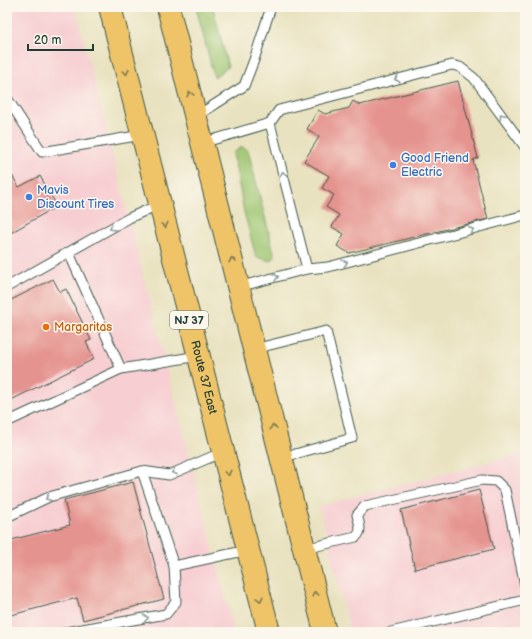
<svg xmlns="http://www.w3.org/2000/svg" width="532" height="639" viewBox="0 0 532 639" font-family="'Balsamiq Sans',sans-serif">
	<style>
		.built { fill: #f7cfd3 }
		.green { fill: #9dc570; stroke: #5e8152 }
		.building { fill: #e5938e }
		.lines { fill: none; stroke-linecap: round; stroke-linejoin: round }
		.service-casing { stroke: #3d5649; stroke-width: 11 }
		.trunk-casing { stroke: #3d5649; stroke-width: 24 }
		.service { stroke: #fff; stroke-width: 9 }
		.trunk { stroke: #efc469; stroke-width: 22 }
		.oneway { stroke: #7d7a4c }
		.oneway2 { stroke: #8f9e9a }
		.shop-dot { fill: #3f7fe0; stroke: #fbf7ec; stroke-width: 1.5 }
		.food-dot { fill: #e8710a; stroke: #fbf7ec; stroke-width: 1.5 }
		.labels { text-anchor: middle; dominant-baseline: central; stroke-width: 3; stroke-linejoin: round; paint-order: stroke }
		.shield { fill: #fbf7ec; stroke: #61756b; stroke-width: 1 }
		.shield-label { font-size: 11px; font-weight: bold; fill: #1f3d34 }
		.shop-label { font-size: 12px; fill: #366cbe; stroke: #fbf7ec; text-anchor: start }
		.food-label { font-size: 12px; fill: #c56008; stroke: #fbf7ec; text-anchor: start }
		.street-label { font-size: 12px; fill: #1f3d34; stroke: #fbf7ec }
	</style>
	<rect width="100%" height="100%" fill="#fbf7ec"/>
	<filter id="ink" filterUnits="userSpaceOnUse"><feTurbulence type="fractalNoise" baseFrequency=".025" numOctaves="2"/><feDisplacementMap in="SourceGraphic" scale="8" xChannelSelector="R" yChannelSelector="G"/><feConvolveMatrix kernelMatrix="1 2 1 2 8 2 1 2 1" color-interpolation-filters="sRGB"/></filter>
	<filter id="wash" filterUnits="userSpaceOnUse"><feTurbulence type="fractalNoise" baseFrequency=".012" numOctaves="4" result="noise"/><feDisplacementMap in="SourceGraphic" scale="16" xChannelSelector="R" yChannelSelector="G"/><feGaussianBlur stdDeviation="0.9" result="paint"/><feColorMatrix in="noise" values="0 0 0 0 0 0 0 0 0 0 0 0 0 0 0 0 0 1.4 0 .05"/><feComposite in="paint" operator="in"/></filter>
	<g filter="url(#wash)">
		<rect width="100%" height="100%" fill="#e9e2c0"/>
		<!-- built -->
		<g class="built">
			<path d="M7,7H75L234,632H7Z"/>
			<path d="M525,453V632H350L319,506Z"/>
		</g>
		<!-- green -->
		<g class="green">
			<path d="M196,7H213L228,67L214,77Z"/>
			<path d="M242,147L248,150L275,257L271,261L256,257L244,212L233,153Z"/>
		</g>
		<g id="blocks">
			<!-- building -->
			<g class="building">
				<path d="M458,81L478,158L473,160L488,219L349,253L337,246L344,234L332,227L339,215L326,207L334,195L322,188L329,176L304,161L319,137L307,129L318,110L325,114L349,108L353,101L360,105Z"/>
				<path d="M7,167L19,187L40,176L57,206L7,235Z"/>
				<path d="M53,279L60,292L66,289L91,340L86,342L94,359L7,402V302Z"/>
				<path d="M133,482L164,599L83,620L77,598L7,616V541L70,525L64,500Z"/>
				<path d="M479,490L494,549L415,569L401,510Z"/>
			</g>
		</g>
	</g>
	<g filter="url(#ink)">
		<use href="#blocks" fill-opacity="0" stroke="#3d5649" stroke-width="1"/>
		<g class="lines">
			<defs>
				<g id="service">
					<path d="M7,98L42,152L142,135"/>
					<path d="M195,117L244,86L254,60L271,7"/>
					<path d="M270,123L279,110L452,65L460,67L474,78L525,147"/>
					<path d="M202,143L270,123L307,269L238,287"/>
					<path d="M69,253L121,369"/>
					<path d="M307,269L328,267L525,215"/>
					<path d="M7,287L129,218L160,204"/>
					<path d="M254,349L326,331L352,438L281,458"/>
					<path d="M7,422L121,369L198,356"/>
					<path d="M7,517L49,497L142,471L169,475L223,452"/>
					<path d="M304,549L356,537C363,531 359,523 357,515L365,506L482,480L496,481L505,490L525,585"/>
					<path d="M174,566L248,550"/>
					<path d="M66,632L166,614L176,602L174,566L142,471"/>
					<path d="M391,632L525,600"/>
				</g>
				<g id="trunk">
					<path id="s1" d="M110,7L269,632"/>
					<path d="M168,7L325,632"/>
				</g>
			</defs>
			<!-- service casing -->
			<use href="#service" class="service-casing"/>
			<!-- trunk casing -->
			<use href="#trunk" class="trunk-casing"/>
			<!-- service -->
			<use href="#service" class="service"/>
			<!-- trunk -->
			<use href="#trunk" class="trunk"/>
		</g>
		<!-- one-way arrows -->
		<defs><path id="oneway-chevron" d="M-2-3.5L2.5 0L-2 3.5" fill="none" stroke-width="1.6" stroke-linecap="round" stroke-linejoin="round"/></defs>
		<g class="oneway">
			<use href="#oneway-chevron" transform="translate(126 72) rotate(76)"/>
			<use href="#oneway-chevron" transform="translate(190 94) rotate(-104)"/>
			<use href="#oneway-chevron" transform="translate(165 225) rotate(76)"/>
			<use href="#oneway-chevron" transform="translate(232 260) rotate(-104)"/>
			<use href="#oneway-chevron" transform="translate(273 427) rotate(-104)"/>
			<use href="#oneway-chevron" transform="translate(228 473) rotate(76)"/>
			<use href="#oneway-chevron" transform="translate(315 594) rotate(-104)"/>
			<use href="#oneway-chevron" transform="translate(260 599) rotate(76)"/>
		</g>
		<g class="oneway2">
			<use href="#oneway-chevron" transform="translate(397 79) rotate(166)"/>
			<use href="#oneway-chevron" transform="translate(502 116) rotate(-126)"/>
			<use href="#oneway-chevron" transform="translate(283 174) rotate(-104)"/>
			<use href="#oneway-chevron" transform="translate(112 228) rotate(150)"/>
			<use href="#oneway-chevron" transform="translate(471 230) rotate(-15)"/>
			<use href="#oneway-chevron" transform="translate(345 263) rotate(-15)"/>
			<use href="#oneway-chevron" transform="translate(276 277) rotate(-14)"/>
			<use href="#oneway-chevron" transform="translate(174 472) rotate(160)"/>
			<use href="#oneway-chevron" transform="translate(48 498) rotate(158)"/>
			<use href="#oneway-chevron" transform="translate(146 618) rotate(-10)"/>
		</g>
	</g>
	<!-- markers -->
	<g class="shop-dot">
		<circle cx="393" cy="165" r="4"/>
		<circle cx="29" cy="197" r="4"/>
	</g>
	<circle class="food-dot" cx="46" cy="327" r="4"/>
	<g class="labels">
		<!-- shield labels -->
		<rect class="shield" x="170" y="311" width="38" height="18" rx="3"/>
		<g class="shield-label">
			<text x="189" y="320">NJ 37</text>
		</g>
		<!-- shop labels -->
		<g class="shop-label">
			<text x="401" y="158">Good Friend<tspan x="401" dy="14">Electric</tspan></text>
			<text x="37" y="190">Mavis<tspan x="37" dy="14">Discount Tires</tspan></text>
		</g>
		<!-- food labels -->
		<g class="food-label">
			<text x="54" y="327">Margaritas</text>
		</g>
		<!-- street labels -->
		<g class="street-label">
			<text stroke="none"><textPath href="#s1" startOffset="382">Route 37 East</textPath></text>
		</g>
	</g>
	<!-- margin -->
	<rect width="532" height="639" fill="none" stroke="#fbf7ec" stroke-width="24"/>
	<!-- scale -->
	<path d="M28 44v6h65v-6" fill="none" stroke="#1f3d34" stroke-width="2"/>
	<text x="34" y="44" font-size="12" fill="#1f3d34" stroke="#fbf7ec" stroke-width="3" paint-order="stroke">20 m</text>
</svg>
